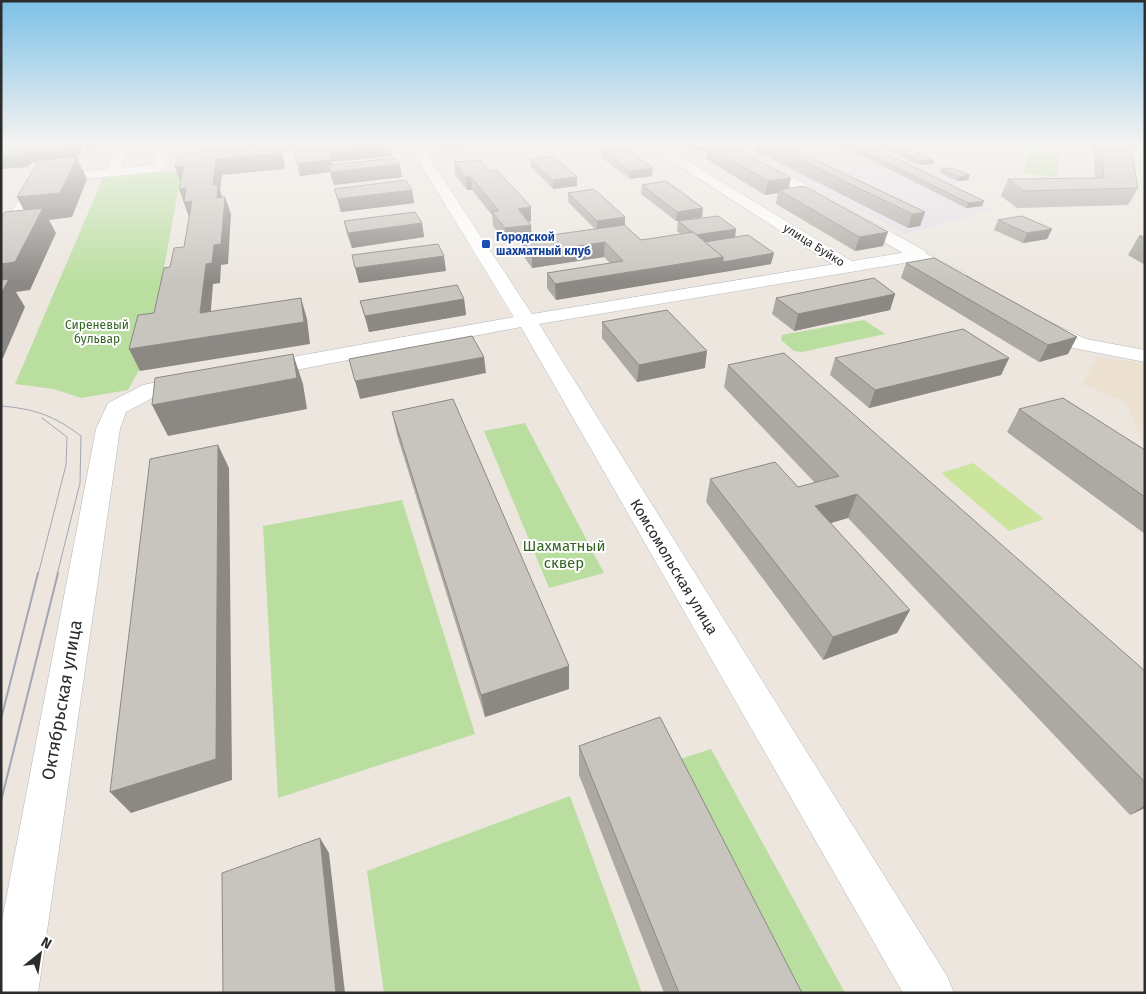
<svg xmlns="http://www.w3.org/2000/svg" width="1146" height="994" viewBox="0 0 1146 994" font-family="'Fira Sans',sans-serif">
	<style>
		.industrial { fill: #e1dfe6 }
		.education { fill: #ece1d0 }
		.green { fill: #badea0 }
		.pitch { fill: #cce59d }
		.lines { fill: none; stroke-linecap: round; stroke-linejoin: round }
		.street-casing { stroke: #b3b6be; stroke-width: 1 }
		.secondary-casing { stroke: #b3b6be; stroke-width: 1 }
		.street { fill: #fff; fill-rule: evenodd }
		.secondary { fill: #fff; fill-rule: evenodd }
		.tram-far1 { stroke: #a2a6b4; stroke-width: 1 }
		.tram { stroke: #a2a6b4; stroke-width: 2 }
		.wall { fill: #aca9a3 }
		.shaded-wall { fill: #8c8985 }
		.building { fill: #c8c4be; stroke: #8c8985 }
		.transit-dot { fill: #1a4fb4; stroke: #fff; stroke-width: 2 }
		.labels { text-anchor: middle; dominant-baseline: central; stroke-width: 4; stroke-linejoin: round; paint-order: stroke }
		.far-transit-label { font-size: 12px; font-weight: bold; fill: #164399; stroke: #fff; text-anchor: start }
		.far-street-label { font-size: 12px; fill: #2c2c2c; stroke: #fff }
		.far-park-label { font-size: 12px; fill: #346421; stroke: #fff }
		.park-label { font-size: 15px; fill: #346421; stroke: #fff }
		.street-label { font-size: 15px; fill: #2c2c2c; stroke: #fff }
		.near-street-label { font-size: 18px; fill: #2c2c2c; stroke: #fff }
	</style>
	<rect width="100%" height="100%" fill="#ece6df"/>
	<!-- industrial -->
	<path class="industrial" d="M730,144H894L975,180L949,186L993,210L905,234Z"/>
	<!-- education -->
	<path class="education" d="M1097,357L1145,363V447L1126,402L1082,384Z"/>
	<!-- green -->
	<g class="green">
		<path d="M204,144H287L288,151L199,161Z"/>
		<path d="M1029,149L1059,153L1057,178L1024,173Z"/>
		<path d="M182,170L148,354L128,390L81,398L54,389L15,384L103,178Z"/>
		<path d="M864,320L885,334L802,352L794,351L781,340L782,335Z"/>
		<path d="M525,423L604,573L549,588L484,431Z"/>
		<path d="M402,500L475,734L278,798L263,526Z"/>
		<path d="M711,749L845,993H793L677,760Z"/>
		<path d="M570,796L642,993H384L367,871Z"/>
	</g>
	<!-- pitch -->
	<path class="pitch" d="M973,463L1044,519L1009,531L941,473Z"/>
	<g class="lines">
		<defs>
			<g id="street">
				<path d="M117,144H129L121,167L153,165L160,144H172L163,171L55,182L43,186L7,241L1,243V226L33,180L53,174L108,169Z"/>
				<path d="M645,144H660L855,263L858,267L855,271L849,272L843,271Z"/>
				<path d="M718,144H733L925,251L927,255L925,259H913Z"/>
			</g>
			<g id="secondary">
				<path d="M408,144H420L532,314L919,250L966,274L969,278L966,282L960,283L954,282L916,261L539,324L947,976L954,993H903L521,327L259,377L251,375L248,370L251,365L259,363L514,317Z"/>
				<path d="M1041,318L1086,339L1145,350V362L1073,348L1034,328L1031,324L1034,320Z"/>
				<path d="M190,375L198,377L201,382L198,387L158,395L126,412L120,429L38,993H1V926L96,429L108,403L143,385Z"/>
			</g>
		</defs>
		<!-- street casing -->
		<use href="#street" class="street-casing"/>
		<!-- secondary casing -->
		<use href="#secondary" class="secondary-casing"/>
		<!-- street -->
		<use href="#street" class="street"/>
		<!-- secondary -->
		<use href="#secondary" class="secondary"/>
		<!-- tram-far1 -->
		<g class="tram-far1">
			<path d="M1,406C35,409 53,415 81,436L80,483L57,575"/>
			<path d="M38,575L66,465L67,437L42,418"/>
		</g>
		<!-- tram -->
		<g class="tram">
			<path d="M1,719L38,573"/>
			<path d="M1,801L58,573"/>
		</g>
	</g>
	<!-- wall -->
	<g class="wall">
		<path d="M292,144L392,156L332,162V165L402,177L334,185L330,172L300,176Z"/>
		<path d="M683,144H718V145L883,246L855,251L776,204L778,193L765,195L706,159L707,150L695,151Z"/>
		<path d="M757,144H782L925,212L920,226L908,228L756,151Z"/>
		<path d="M839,144H866L984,201L982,206L966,208Z"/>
		<path d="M874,144H899L932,164L919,165Z"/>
		<path d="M1093,144H1130L1138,188L1128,205L1017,208L1001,196L1008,179L1095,178Z"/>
		<path d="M602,150L652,176L630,179L602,158Z"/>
		<path d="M530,159L577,177V186L553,189L531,167Z"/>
		<path d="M454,162L490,171L531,207V221L529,222L532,238L595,229L568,202V193L625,225L641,240L681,234L677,231L678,221L735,237L771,264L556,300L547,288V273L610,263L604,257L532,268L522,254V240L506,243L493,226L492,215L472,190H467L455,175Z"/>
		<path d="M941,169L968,180L957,181L940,173Z"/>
		<path d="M642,185L703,208L702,217L676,221L641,194Z"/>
		<path d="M334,189L412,190L414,203L341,212Z"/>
		<path d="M998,220L1052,229L1047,239L1023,243L994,230Z"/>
		<path d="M344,221L422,223L424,237L352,248L347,235Z"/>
		<path d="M1139,236H1145V265L1128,255Z"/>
		<path d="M906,263L1068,354L1039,362L901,278Z"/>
		<path d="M895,294L890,310L794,331L772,314L776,298Z"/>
		<path d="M464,299L466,315L369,332L360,301Z"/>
		<path d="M602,322L705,368L637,382L602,338Z"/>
		<path d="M835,358H1009L1001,375L869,408L830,375Z"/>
		<path d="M728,365L1145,671V808L1130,815L848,518L830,523L910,610L897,633L823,660L706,502L710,479L798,487L815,483L724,387Z"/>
		<path d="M1019,409L1145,450V534L1007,432Z"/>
		<path d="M392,412L569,689L485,717L397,435Z"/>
		<path d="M579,746L802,993H664L579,775Z"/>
	</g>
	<!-- shaded-wall -->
	<g class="shaded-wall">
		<path d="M71,144H96L93,149L86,150L85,147H84L77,158L87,179L72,217L49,220L56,233L30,290L16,292L25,307L3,358H1V264L30,222L17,197L76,160L32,163L28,167L3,169L1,167V153L25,151Z"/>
		<path d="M280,144L284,160L285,169L222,175L220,190L224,202L223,215L213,185L216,159Z"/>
		<path d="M385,144H390L392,156L332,162L334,171L400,164L402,177L334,185L328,165L330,172L300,176L297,163L328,150Z"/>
		<path d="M440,144H501L440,149Z"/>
		<path d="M696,144H718V149L708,146L707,150L695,151Z"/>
		<path d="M934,160L932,164L919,165L920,161Z"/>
		<path d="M184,166L181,183L175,167Z"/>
		<path d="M653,168L652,176L630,179V171Z"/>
		<path d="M970,175L968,180L957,181L959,177Z"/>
		<path d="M466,177H471L472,190H467Z"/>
		<path d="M577,177V186L553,189V180Z"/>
		<path d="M791,178L788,191L779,190L778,193L765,195L768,181Z"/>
		<path d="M186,188L192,201L190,220L179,189Z"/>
		<path d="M412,190L414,203L341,212L338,199Z"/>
		<path d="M225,197L231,214L228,264L221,265L220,283L213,284L209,334L200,313L206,264L214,245Z"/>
		<path d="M984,201L982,206L966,208L968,203Z"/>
		<path d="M531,207V221L519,223L518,209Z"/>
		<path d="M703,208L702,217L676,221L677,212Z"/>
		<path d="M925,212L920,226L908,228L912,214Z"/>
		<path d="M625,217V226L597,231V221Z"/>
		<path d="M422,223L424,237L352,248L348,233Z"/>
		<path d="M531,225L532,239L506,243L505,228Z"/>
		<path d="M736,229L735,239L701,244L695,235Z"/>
		<path d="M1052,229L1047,239L1023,243L1027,233Z"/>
		<path d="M888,232L883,246L855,251L859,237Z"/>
		<path d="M605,242L604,257L532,268V253Z"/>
		<path d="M774,253L771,264L556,300L555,284L723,257Z"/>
		<path d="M444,256L446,271L359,283L355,268Z"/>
		<path d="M895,294L890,310L794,331L798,314Z"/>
		<path d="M301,298L307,319L310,344L140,371L129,349Z"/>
		<path d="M464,299L466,315L369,332L365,316Z"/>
		<path d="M1077,337L1068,354L1039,362L1048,345Z"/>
		<path d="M707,351L705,368L637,382L639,365Z"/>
		<path d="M293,354L303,384L307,409L168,436L152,405Z"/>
		<path d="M484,357L486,373L360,399L355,381Z"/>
		<path d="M1009,358L1001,375L869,408L875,390Z"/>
		<path d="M218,445L229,468L232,780L131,813L110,792Z"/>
		<path d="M857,494L848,518L807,530L815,506Z"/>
		<path d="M910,610L897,633L823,660L833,637Z"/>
		<path d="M569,666V689L485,717L481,695Z"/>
		<path d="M1145,805V808L1130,815Z"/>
		<path d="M320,838L329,853L345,993H336Z"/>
	</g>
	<!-- building -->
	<g class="building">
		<path d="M1,144H73L70,147L25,151L22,155L1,157Z"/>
		<path d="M280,144L281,153L216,159L213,185L218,184L217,198L225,197L221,244L214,245L212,263L206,264L200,313L301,298L304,322L129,349L138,315L154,313L164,268L170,267L174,248L184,247L192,201L184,202L186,188L179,189L184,166L175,167L178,154Z"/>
		<path d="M292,144H385L328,150L331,160L297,163Z"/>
		<path d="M729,144L791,178L768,181L708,146Z"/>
		<path d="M768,144H782L925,212L912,214Z"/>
		<path d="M850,144H866L984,201L968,203Z"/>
		<path d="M884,144H899L934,160L920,161Z"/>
		<path d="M1101,144H1130L1138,188L1024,191L1008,179L1104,178Z"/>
		<path d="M624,147L653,168L630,171L602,150Z"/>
		<path d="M553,156L577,177L553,180L530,159Z"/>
		<path d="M77,157L60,193L17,197L39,160Z"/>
		<path d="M396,158L400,164L331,172L328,165Z"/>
		<path d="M480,160L490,171L497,170L531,207L518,209L531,225L505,228L492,212L499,211L471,177H466L454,162Z"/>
		<path d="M952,168L970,175L959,177L941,169Z"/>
		<path d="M406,180L412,190L338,199L334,189Z"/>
		<path d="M666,181L703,208L677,212L642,185Z"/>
		<path d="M805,186L888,232L859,237L779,190Z"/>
		<path d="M594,189L625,217L597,221L568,193Z"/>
		<path d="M43,208L15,262L1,264V218L5,212Z"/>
		<path d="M415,212L422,223L348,233L344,221Z"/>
		<path d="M718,216L736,229L696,235L693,232H692L678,221Z"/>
		<path d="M1022,216L1052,229L1027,233L998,220Z"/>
		<path d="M624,225L641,240L693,232L723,257L555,284L547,273L623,261L605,242L532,253L522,239Z"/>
		<path d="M748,235L774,253L723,262V257L705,242Z"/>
		<path d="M1139,236H1145V239Z"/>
		<path d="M438,244L444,256L355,268L352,255Z"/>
		<path d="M934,258L1077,337L1048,345L906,263Z"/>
		<path d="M874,278L895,294L798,314L776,298Z"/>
		<path d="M9,279L1,294V280Z"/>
		<path d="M457,285L464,299L365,316L360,301Z"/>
		<path d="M667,310L707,351L639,365L602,322Z"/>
		<path d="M963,329L1009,358L875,390L835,358Z"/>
		<path d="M472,336L484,357L355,381L349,359Z"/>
		<path d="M784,353L1145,671V782L857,494L815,506L910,610L833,637L710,479L775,462L798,487L839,476L728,365Z"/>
		<path d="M293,354L297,378L152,405L155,378Z"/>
		<path d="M1063,398L1145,450V497L1019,409Z"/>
		<path d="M453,399L569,666L481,695L392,412Z"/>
		<path d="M218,445L216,759L110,792L150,459Z"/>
		<path d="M660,717L802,993H679L579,746Z"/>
		<path d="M320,838L336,993H223L222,873Z"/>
	</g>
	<!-- sky -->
	<linearGradient id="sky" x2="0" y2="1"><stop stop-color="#7cc0e7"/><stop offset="0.51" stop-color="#f6f4f1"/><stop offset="1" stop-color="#f6f4f1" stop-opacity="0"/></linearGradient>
	<rect width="1146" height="283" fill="url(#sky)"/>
	<!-- markers -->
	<rect class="transit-dot" x="481" y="239" width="10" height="10" rx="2.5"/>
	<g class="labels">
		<!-- far-transit labels -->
		<g class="far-transit-label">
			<text x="496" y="237">Городской<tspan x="496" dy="14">шахматный клуб</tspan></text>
		</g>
		<!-- far-street labels -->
		<g class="far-street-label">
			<text transform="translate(814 245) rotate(32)">улица Буйко</text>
		</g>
		<!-- far-park labels -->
		<g class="far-park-label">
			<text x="97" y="325">Сиреневый<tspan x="97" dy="14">бульвар</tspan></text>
		</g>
		<!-- park labels -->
		<g class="park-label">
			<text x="564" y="546">Шахматный<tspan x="564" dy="17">сквер</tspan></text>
		</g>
		<!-- street labels -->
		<g class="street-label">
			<text transform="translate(674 567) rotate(59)">Комсомольская улица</text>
		</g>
		<!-- near-street labels -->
		<g class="near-street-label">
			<text transform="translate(62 700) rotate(-80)">Октябрьская улица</text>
		</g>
	</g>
	<!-- border -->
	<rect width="1146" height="994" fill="none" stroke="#2c2c2c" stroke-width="5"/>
	<!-- north arrow -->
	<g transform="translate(40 954) rotate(30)" stroke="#ffffff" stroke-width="4" paint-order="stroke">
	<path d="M0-4L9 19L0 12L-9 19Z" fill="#2c2c2c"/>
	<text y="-8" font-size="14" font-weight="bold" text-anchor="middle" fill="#2c2c2c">N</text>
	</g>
</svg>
